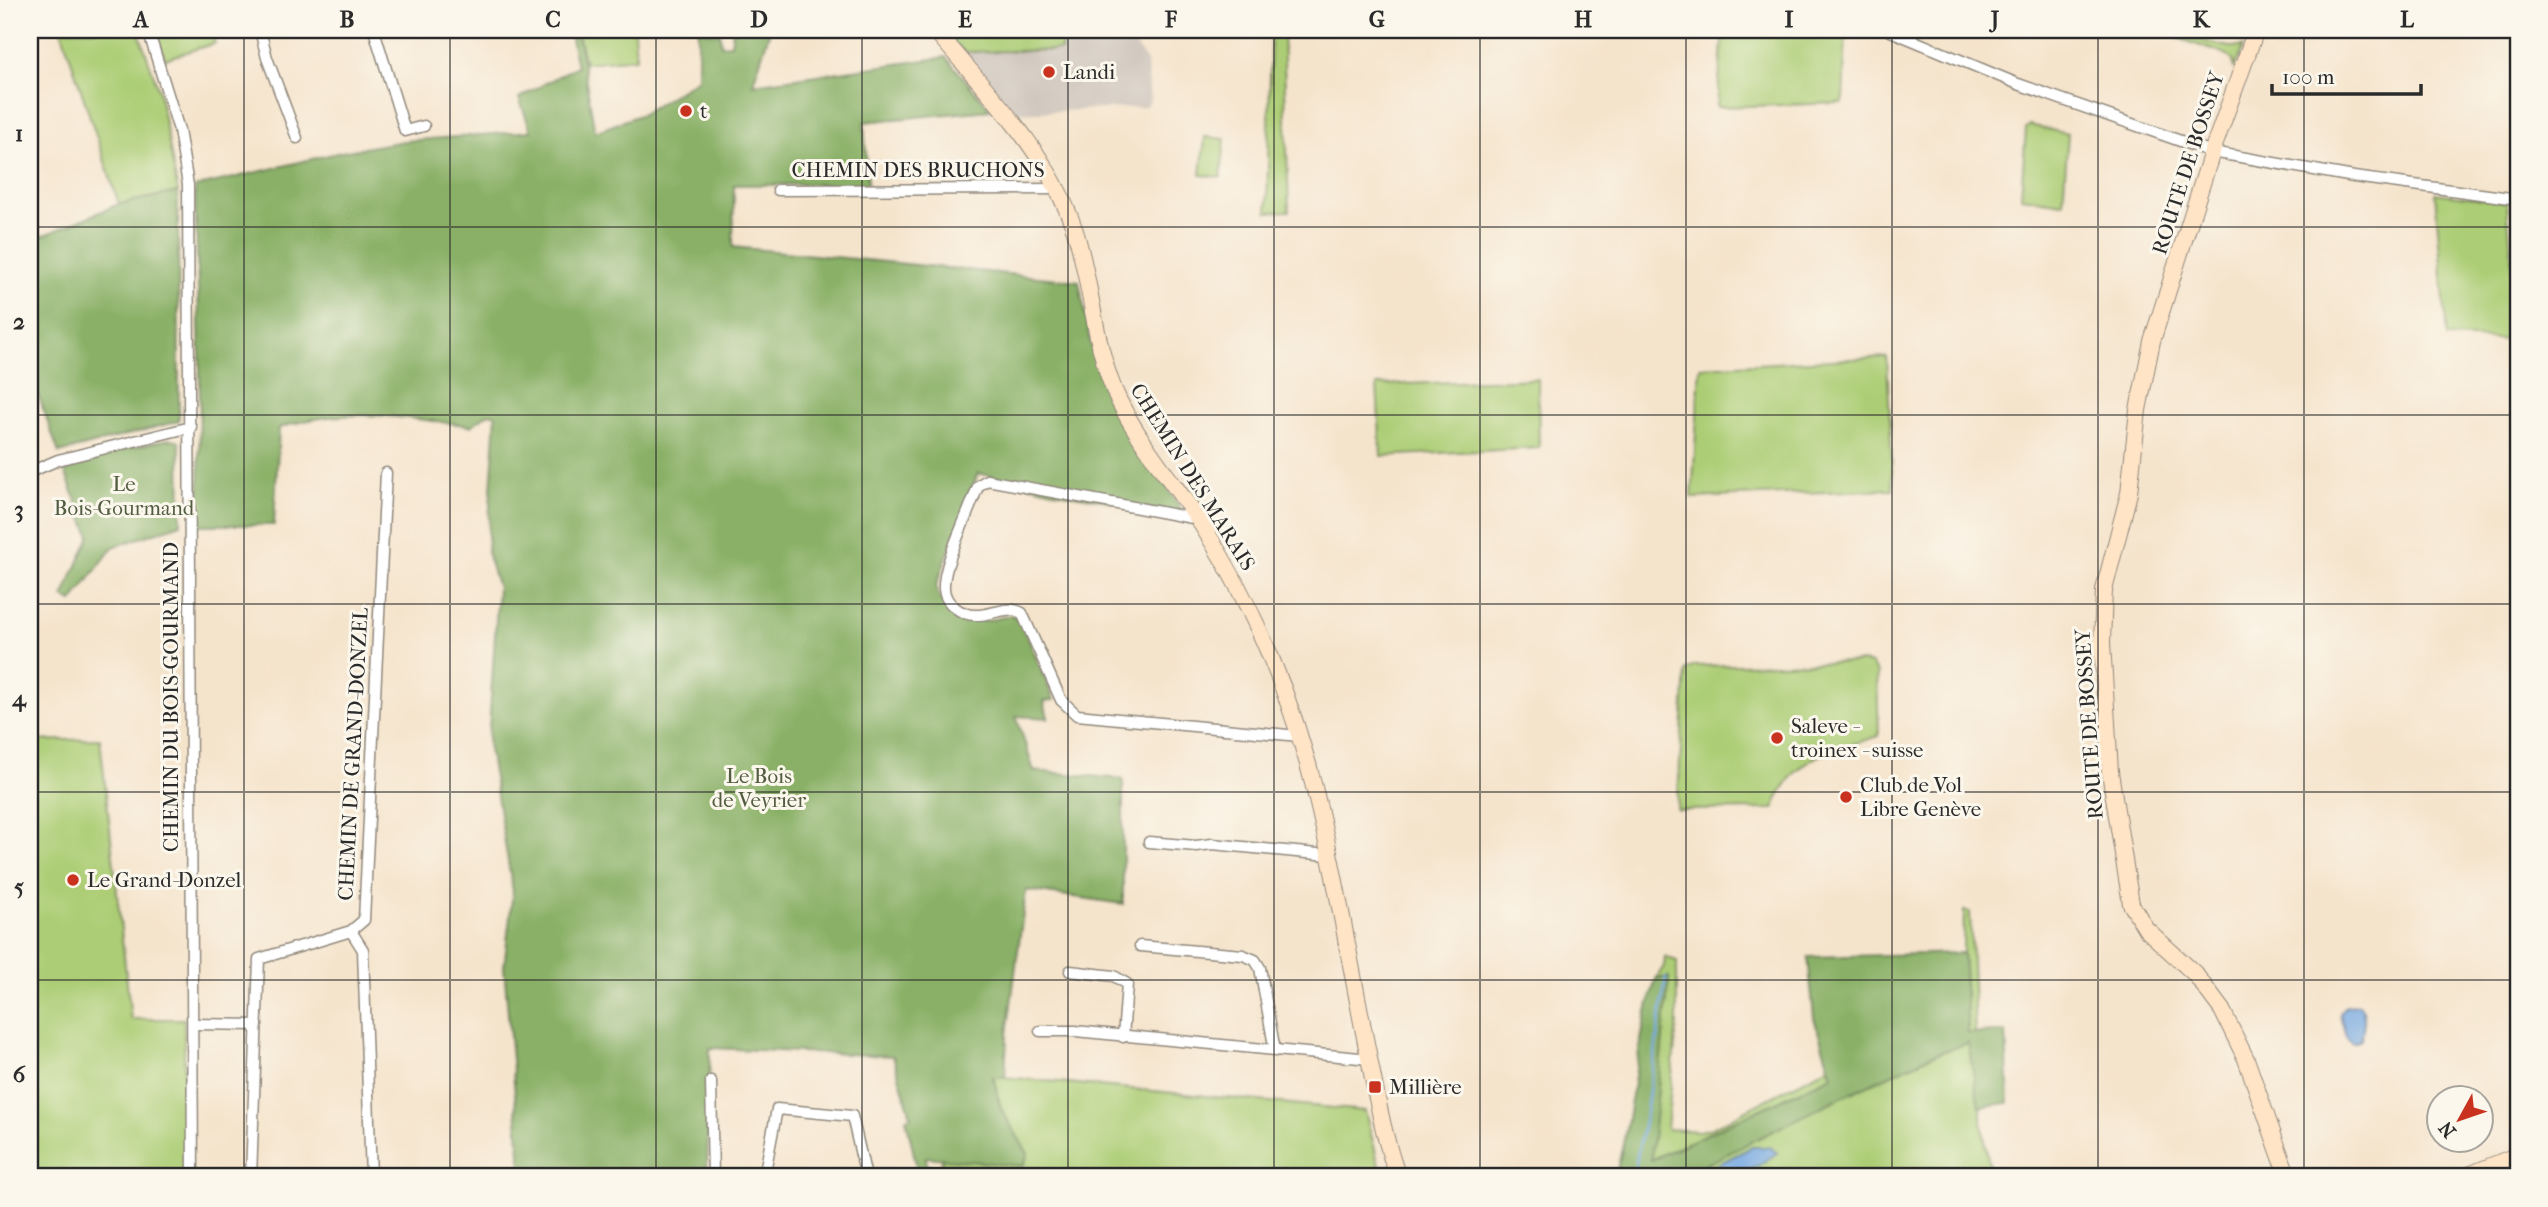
<svg xmlns="http://www.w3.org/2000/svg" width="2548" height="1207" viewBox="0 0 2548 1207" font-family="'IM FELL French Canon',serif">
	<style>
		.industrial { fill: #ccc2b9 }
		.green { fill: #accd75; stroke: #6c7c50; stroke-width: 2 }
		.forest { fill: #89b066; stroke: #5a6e48; stroke-width: 2 }
		.water { fill: #74a7e0; stroke: #506986; stroke-width: 2 }
		.lines { fill: none; stroke-linecap: round; stroke-linejoin: round }
		.stream { stroke: #74a7e0; stroke-width: 2.5 }
		.street-casing { stroke: #90887c; stroke-width: 13 }
		.secondary-casing { stroke: #90887c; stroke-width: 18 }
		.street { stroke: #fff; stroke-width: 10 }
		.secondary { stroke: #ffe4c6; stroke-width: 16 }
		.grid { fill: none; stroke: #2b2b2b; stroke-width: 2; stroke-opacity: 0.55 }
		.poi-dot { fill: #c8321e; stroke: #fbf7ec; stroke-width: 2.5 }
		.labels { text-anchor: middle; dominant-baseline: central; stroke-width: 6; stroke-linejoin: round; paint-order: stroke }
		.poi-label { font-size: 21px; fill: #2b2b2b; stroke: #fbf7ec; text-anchor: start }
		.street-label { font-size: 21px; fill: #2b2b2b; stroke: #fbf7ec }
		.park-label { font-size: 21px; fill: #525c41; stroke: #fbf7ec }
		.neatline { fill: none; stroke: #2b2b2b; stroke-width: 2.5 }
		.grid-label { font-size: 23px; text-anchor: middle; font-weight: bold; fill: #2b2b2b }
	</style>
	<rect width="100%" height="100%" fill="#fbf7ec"/>
	<filter id="ink" filterUnits="userSpaceOnUse"><feTurbulence type="fractalNoise" baseFrequency=".0143" numOctaves="2"/><feDisplacementMap in="SourceGraphic" scale="14" xChannelSelector="R" yChannelSelector="G"/><feConvolveMatrix kernelMatrix="1 2 1 2 8 2 1 2 1" color-interpolation-filters="sRGB"/></filter>
	<filter id="wash" filterUnits="userSpaceOnUse"><feTurbulence type="fractalNoise" baseFrequency=".00686" numOctaves="4" result="noise"/><feDisplacementMap in="SourceGraphic" scale="28" xChannelSelector="R" yChannelSelector="G"/><feGaussianBlur stdDeviation="1.57" result="paint"/><feColorMatrix in="noise" values="0 0 0 0 0 0 0 0 0 0 0 0 0 0 0 0 0 1.4 0 .05"/><feComposite in="paint" operator="in"/></filter>
	<g filter="url(#wash)">
		<rect width="100%" height="100%" fill="#f5e4cc"/>
		<!-- industrial -->
		<path class="industrial" d="M1061,30H1136V46L1147,62L1150,101L1146,107L1015,113L964,52L1061,50Z"/>
		<!-- green -->
		<g class="green">
			<path d="M61,30H138L159,91L178,192L119,204Z"/>
			<path d="M155,30H210L215,43L165,59Z"/>
			<path d="M577,30H634L636,58L585,63Z"/>
			<path d="M942,30H1061V50L964,52Z"/>
			<path d="M1271,30H1283L1289,211L1267,212Z"/>
			<path d="M1723,30H1846L1843,103L1717,107Z"/>
			<path d="M2155,30C2186,30 2211,49 2243,47L2234,69L2233,60L2224,54Z"/>
			<path d="M2030,125L2068,134L2063,203L2021,197L2026,128Z"/>
			<path d="M1205,137L1225,139L1221,177L1201,175Z"/>
			<path d="M2435,193L2507,202L2518,340L2447,337Z"/>
			<path d="M1887,357L1893,489L1692,498L1700,367Z"/>
			<path d="M1538,379L1539,448L1381,456L1377,385Z"/>
			<path d="M1861,662L1871,664L1877,673L1879,736C1828,753 1796,752 1773,809L1677,810L1686,670L1695,666Z"/>
			<path d="M100,739L131,1019H184L185,1177H30V741Z"/>
			<path d="M1964,911L1970,912L1975,1033H1968L1963,953Z"/>
			<path d="M1665,957L1677,961V1022L1667,1129L1699,1131L1712,1128L1829,1067L1832,1076L1650,1160L1669,978L1656,979L1664,966Z"/>
			<path d="M1969,1042L1991,1177H1681C1775,1130 1869,1078 1969,1042Z"/>
			<path d="M993,1076L1365,1111L1382,1177H941L942,1158L1023,1166L1028,1154L1001,1109Z"/>
		</g>
		<!-- forest -->
		<g class="forest">
			<path d="M569,30H577L595,132L642,114L698,79V30L720,34L721,45L731,44L733,30H770L753,84L946,57L991,110L864,122L868,184L734,185L733,247L1079,281L1091,346L1111,403L1182,510L1170,512L1058,492L978,473L936,586C938,604 960,620 977,621C988,622 1001,617 1012,615L1021,621L1054,700L1044,701L1048,718L1016,716L1034,771L1123,779V904L1026,890L1007,1034L1005,1077H993L1001,1109L1028,1154L1023,1166L926,1157L927,1168L917,1169L906,1118L911,1116L893,1056L710,1048L707,1177H522L504,967L513,891L488,743L498,588L487,552L496,415L489,413L471,426C405,417 343,406 279,428L274,525H199L200,356L195,187L341,152L404,141L531,131L519,98L577,66Z"/>
			<path d="M178,192L179,421L59,453L30,372V241L119,204Z"/>
			<path d="M169,439L177,440L180,444L181,524L113,547L72,602L63,597L90,536L62,464Z"/>
			<path d="M1963,953L1968,1033L2006,1032L2009,1103L1979,1107L1968,1043L1933,1055L1831,1102L1681,1177H1615C1634,1112 1635,1043 1656,979L1669,977L1651,1160L1832,1076L1814,1018L1808,957Z"/>
		</g>
		<!-- water -->
		<g class="water">
			<path d="M2359,1004C2368,1015 2363,1026 2361,1039L2353,1043L2346,1037L2340,1014L2344,1007Z"/>
			<path d="M1752,1147H1770L1777,1153L1745,1174L1727,1172L1720,1177L1710,1175L1716,1165Z"/>
		</g>
		<g class="lines">
			<!-- stream -->
			<path class="stream" d="M1633,1177L1646,1112L1666,978"/>
		</g>
	</g>
	<g filter="url(#ink)">
		<g class="lines">
			<defs>
				<g id="street">
					<path d="M148,30L179,130L188,185L193,1177"/>
					<path d="M260,30L267,58L297,138"/>
					<path d="M374,30L405,131L424,126"/>
					<path d="M1888,30L2018,84L2212,152L2354,177L2518,199"/>
					<path d="M778,190L1058,189"/>
					<path d="M30,472L58,460L191,427"/>
					<path d="M1198,519L987,480L978,486C970,511 942,565 944,589C945,604 962,615 975,615C991,616 1008,604 1022,613L1061,700L1077,715L1299,736"/>
					<path d="M1149,842L1196,846L1212,844L1328,855"/>
					<path d="M351,931L363,950L371,1177"/>
					<path d="M1140,946L1243,955L1255,960L1260,968L1275,1051"/>
					<path d="M1070,971L1114,976L1127,984L1123,1037"/>
					<path d="M193,1024L257,1025"/>
					<path d="M1040,1031H1075L1370,1059"/>
					<path d="M711,1081L713,1177"/>
					<path d="M251,1177L259,959L351,931L364,920L386,473"/>
					<path d="M764,1177L777,1109L852,1116L866,1177"/>
				</g>
				<g id="secondary">
					<path d="M935,30C986,91 1049,152 1075,231C1093,287 1093,347 1119,401C1141,445 1173,482 1200,522C1247,595 1284,680 1308,764C1333,857 1348,954 1367,1048C1376,1092 1383,1136 1398,1177"/>
					<path d="M2256,30L2212,152L2152,341L2138,410L2129,493L2104,590L2102,643L2110,772L2131,904L2146,929L2195,974L2222,1010L2246,1059L2288,1177"/>
					<path d="M2464,1177L2518,1155"/>
				</g>
			</defs>
			<!-- street casing -->
			<use href="#street" class="street-casing"/>
			<!-- secondary casing -->
			<use href="#secondary" class="secondary-casing"/>
			<!-- street -->
			<use href="#street" class="street"/>
			<!-- secondary -->
			<use href="#secondary" class="secondary"/>
		</g>
	</g>
	<!-- grid -->
	<path class="grid" d="M244,30V1177M450,30V1177M656,30V1177M862,30V1177M1068,30V1177M1274,30V1177M1480,30V1177M1686,30V1177M1892,30V1177M2098,30V1177M2304,30V1177M30,227H2518M30,415H2518M30,604H2518M30,792H2518M30,980H2518"/>
	<!-- markers -->
	<g class="poi-dot">
		<circle cx="1049" cy="72" r="7"/>
		<circle cx="686" cy="111" r="7"/>
		<circle cx="1777" cy="738" r="7"/>
		<circle cx="1846" cy="797" r="7"/>
		<circle cx="73" cy="880" r="7"/>
		<rect x="1368" y="1080" width="14" height="14" rx="3.5"/>
	</g>
	<g class="labels">
		<!-- poi labels -->
		<g class="poi-label">
			<text x="1063" y="72">Landi</text>
			<text x="700" y="111">t</text>
			<text x="1791" y="726">Saleve -<tspan x="1791" dy="24">troinex - suisse</tspan></text>
			<text x="1860" y="785">Club de Vol<tspan x="1860" dy="24">Libre Genève</tspan></text>
			<text x="87" y="880">Le Grand-Donzel</text>
			<text x="1389" y="1087">Millière</text>
		</g>
		<!-- street labels -->
		<g class="street-label">
			<text transform="translate(2188 163) rotate(-72)">ROUTE DE BOSSEY</text>
			<text x="918" y="170">CHEMIN DES BRUCHONS</text>
			<text transform="translate(1193 477) rotate(58)">CHEMIN DES MARAIS</text>
			<text transform="translate(171 697) rotate(-90)">CHEMIN DU BOIS-GOURMAND</text>
			<text transform="translate(2089 724) rotate(-94)">ROUTE DE BOSSEY</text>
			<text transform="translate(353 754) rotate(-87)">CHEMIN DE GRAND-DONZEL</text>
		</g>
		<!-- park labels -->
		<g class="park-label">
			<text x="124" y="484">Le<tspan x="124" dy="24">Bois-Gourmand</tspan></text>
			<text x="759" y="776">Le Bois<tspan x="759" dy="24">de Veyrier</tspan></text>
		</g>
	</g>
	<!-- margin -->
	<rect width="2548" height="1207" fill="none" stroke="#fbf7ec" stroke-width="77"/>
	<!-- north arrow -->
	<g transform="translate(2460 1119) rotate(230)"><circle r="33" fill="#fbf7ec" stroke="#a8a59f" stroke-width="2"/>
	<path d="M0-5L12 26L0 18L-12 26Z" fill="#c8321e"/>
	<text y="-10" font-size="19" font-weight="bold" text-anchor="middle" fill="#2b2b2b">N</text>
	</g>
	<!-- scale -->
	<path d="M2272 84v10h149v-10" fill="none" stroke="#2b2b2b" stroke-width="3.5"/>
	<text x="2282" y="84" font-size="21" fill="#2b2b2b" stroke="#fbf7ec" stroke-width="5" paint-order="stroke">100 m</text>
	<rect x="38" y="38" width="2472" height="1130" class="neatline"/>
	<g class="grid-label">
		<text x="141" y="27">A</text>
		<text x="347" y="27">B</text>
		<text x="553" y="27">C</text>
		<text x="759" y="27">D</text>
		<text x="965" y="27">E</text>
		<text x="1171" y="27">F</text>
		<text x="1377" y="27">G</text>
		<text x="1583" y="27">H</text>
		<text x="1789" y="27">I</text>
		<text x="1995" y="27">J</text>
		<text x="2201" y="27">K</text>
		<text x="2407" y="27">L</text>
		<text x="19" y="141">1</text>
		<text x="19" y="329">2</text>
		<text x="19" y="517">3</text>
		<text x="19" y="706">4</text>
		<text x="19" y="894">5</text>
		<text x="19" y="1082">6</text>
	</g>
</svg>
